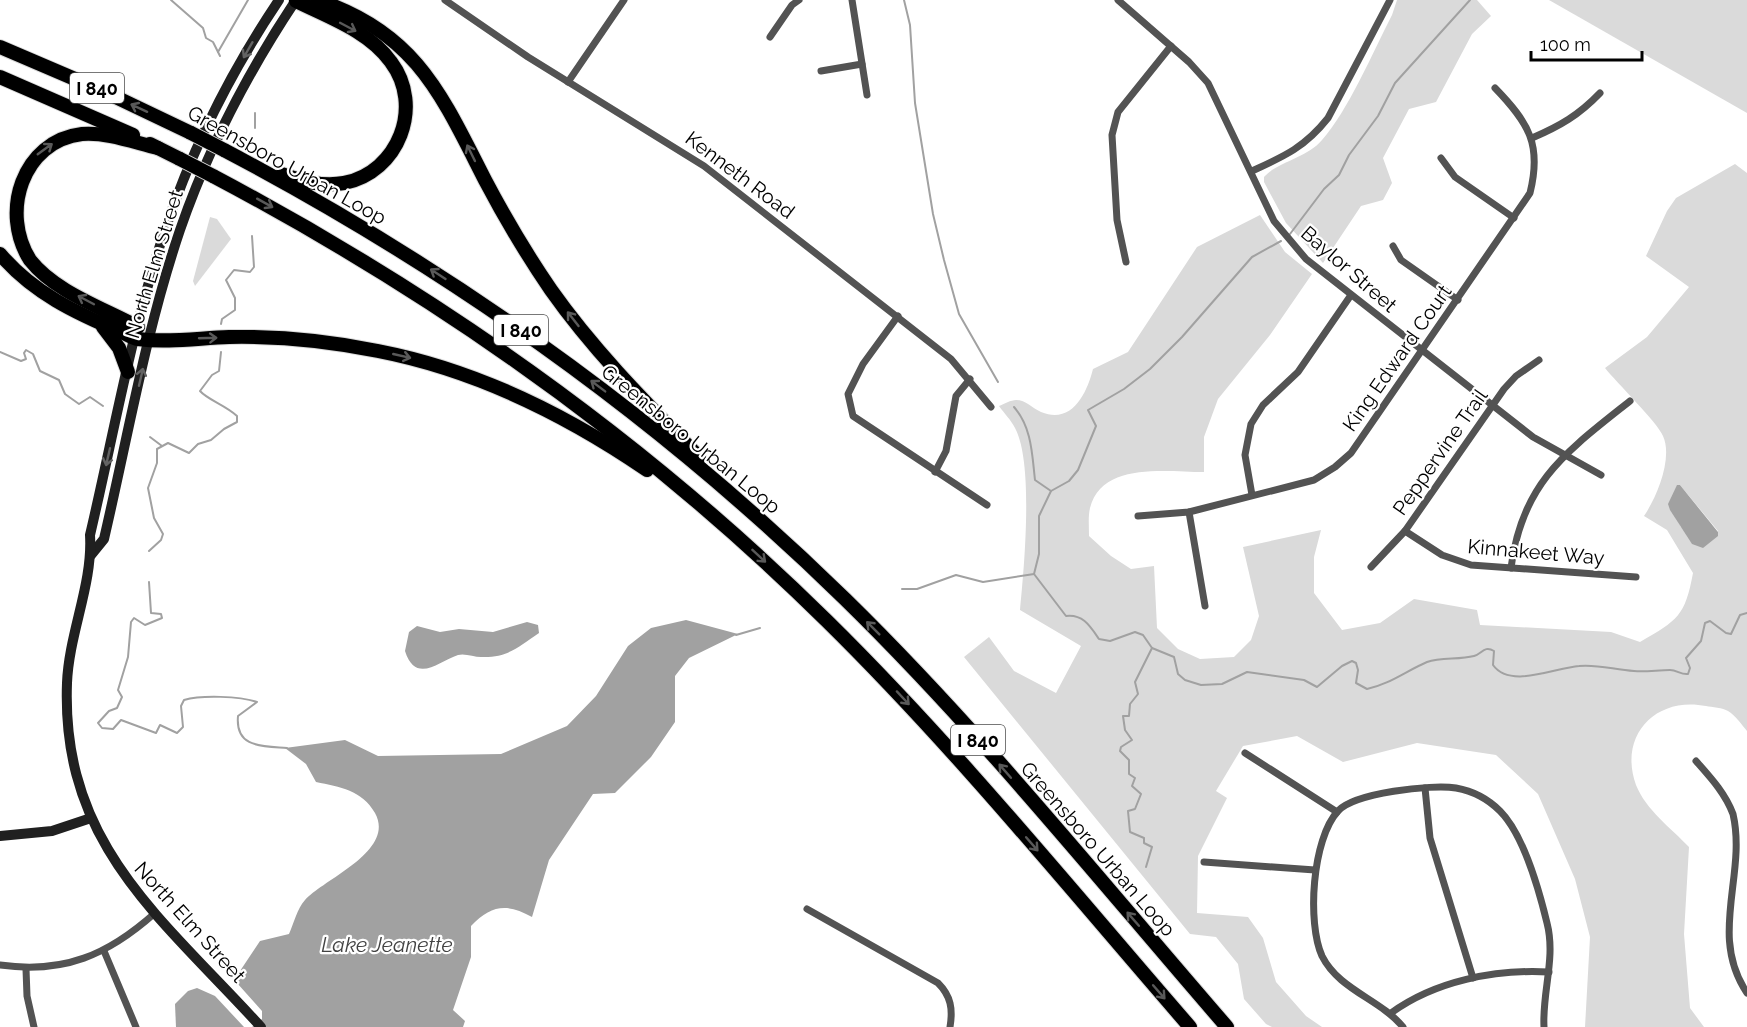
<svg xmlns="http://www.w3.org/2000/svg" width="1747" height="1027" viewBox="0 0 1747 1027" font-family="Raleway,sans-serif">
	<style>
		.green { fill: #dadada; fill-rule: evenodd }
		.water { fill: #a1a1a1 }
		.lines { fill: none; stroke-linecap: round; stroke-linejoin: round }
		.stream { stroke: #a1a1a1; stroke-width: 2 }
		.highway-casing { stroke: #dbdbdb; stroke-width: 16 }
		.street { stroke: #535353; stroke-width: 7 }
		.secondary { stroke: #202020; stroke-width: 10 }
		.highway { stroke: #000; stroke-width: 14 }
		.highway-bridge-casing { stroke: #dbdbdb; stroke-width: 16; stroke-linecap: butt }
		.highway-bridge { stroke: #000; stroke-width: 14 }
		.oneway { stroke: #595959 }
		.oneway2 { stroke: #636363 }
		.labels { text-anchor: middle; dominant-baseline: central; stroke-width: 4.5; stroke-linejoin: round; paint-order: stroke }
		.shield { fill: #fff; stroke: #4c4c4c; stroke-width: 1.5 }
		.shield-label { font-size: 18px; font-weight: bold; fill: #000 }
		.street-label { font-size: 20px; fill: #000; stroke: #fff }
		.water-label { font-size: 21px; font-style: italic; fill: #424242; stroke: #fff }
	</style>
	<rect width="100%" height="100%" fill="#fff"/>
	<!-- green -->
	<g class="green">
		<path d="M1397,0H1477L1491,16L1472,34L1436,102L1409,109L1383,158L1392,183L1383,200L1361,206L1323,263L1286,223L1264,182V177C1277,162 1307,158 1322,140C1348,111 1373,52 1392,15Z"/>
		<path d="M1549,0H1747V113Z"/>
		<path d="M1735,164L1747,173V731C1742,725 1735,715 1728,711C1723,708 1712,707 1706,706C1656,696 1618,735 1636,785C1646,810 1671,828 1689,847L1684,934L1690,1008L1704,1027H1585L1590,937L1575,879L1538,794L1496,755L1417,743L1343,762L1297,736L1243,746L1216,791L1227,798L1198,856L1197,913L1248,917L1263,938L1276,982L1306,1016L1322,1027H1272L1266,1024L1244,999L1238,964L1216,937L1190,934L964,657L989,637L1014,671L1056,693L1081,646L1020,610C1024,569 1034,463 1015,428C1011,420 1004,413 999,406C1004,404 1011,400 1016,400C1026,400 1032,408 1041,412C1072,425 1087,393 1093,369L1128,352L1197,247L1260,215L1285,252L1312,274L1270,335L1218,399L1204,437V472C1167,472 1102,461 1090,508C1088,516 1089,527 1089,536L1111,556L1131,569L1154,566L1157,628L1178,649L1200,659L1234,657L1251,640L1259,616L1243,547L1321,530L1314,557V593L1342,630L1380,623L1414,599L1477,610L1480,625L1611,632L1640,642C1678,620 1685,616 1693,573L1667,530L1644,516C1657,497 1673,458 1663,436C1658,423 1616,382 1605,368L1647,337L1689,287L1646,256L1667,211L1676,198ZM1680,485L1718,531V536L1681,527L1678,521Z"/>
		<path d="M210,217L217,219L231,239L195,286L193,281Z"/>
	</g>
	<!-- water -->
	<g class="water">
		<path d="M1677,485H1680L1718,532V536L1703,548L1692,544L1670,510L1668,504Z"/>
		<path d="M686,620L738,634L689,658L675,676V722L651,757L615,793L593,794L549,860L532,917C507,903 491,905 471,926V957L453,1010L465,1021L463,1027H252L262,1019V1011L237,983L238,974L260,941L289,934C294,923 297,909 305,900C324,879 396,851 375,813C362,790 340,787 316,782L306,764L285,748L345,740L378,756L501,754L567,726L596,696L628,646L651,628Z"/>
		<path d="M527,622L538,625L539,633C519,646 509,658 481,657C474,657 465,653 458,655C439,661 416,685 405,651L409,632L417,626L440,632L459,629L493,632Z"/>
		<path d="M197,988L215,996L244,1027H176L175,1004L188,991Z"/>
	</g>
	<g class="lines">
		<!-- stream -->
		<g class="stream">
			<path d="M171,0L203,28L206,38L213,42L220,56"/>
			<path d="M904,0L910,25L915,103L933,214L944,260L959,314L998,382"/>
			<path d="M218,52L248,0"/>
			<path d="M255,113V128"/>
			<path d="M1290,234L1324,189L1339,175L1349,155L1378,116L1395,83L1470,0"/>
			<path d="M1281,241L1252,257L1182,337L1150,369L1124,389L1088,410L1096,426L1078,470L1069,481L1051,491L1039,516V554L1034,574L1066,616C1083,614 1090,626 1099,639L1110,641L1135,632L1143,635L1152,648L1174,657L1178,674L1185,680L1201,685L1222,684L1247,672L1304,680L1317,687L1342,666L1352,661L1356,663L1358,670L1356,683L1367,689C1390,684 1406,671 1427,662C1441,657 1459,660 1474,656C1482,654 1484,645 1494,651L1493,665C1510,689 1554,668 1579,666C1598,664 1615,670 1634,671C1646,672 1658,670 1670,670C1677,670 1681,675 1688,674L1690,668L1686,658L1701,641L1705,623L1710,621L1726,633L1731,634L1740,615L1747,613"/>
			<path d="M221,324L222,319L235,310V298L226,280L234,270L250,272L254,267L252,236"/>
			<path d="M0,352L21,361L26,359L24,353L26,350L33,354L40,371L59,380L65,394L79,404L90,397L103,406"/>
			<path d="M1014,407C1032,428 1032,454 1035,480L1051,491"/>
			<path d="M150,437L162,446"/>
			<path d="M149,551L161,540L163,534L154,518L148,488L157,463V449L168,443L189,453L198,444L211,440L224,429L237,422V416C225,405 208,400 200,391L212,375L219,371L221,352"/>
			<path d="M149,582L151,613L161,614L162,618L145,625L134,618L131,622L128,657L118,690L122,697L117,708L109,711L98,723L102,728L113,729L121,720L156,733L160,725L177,733L183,727L181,706L184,700C201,695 240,696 257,702L238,716C235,748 262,746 287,748"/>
			<path d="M902,589H917L956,575L983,582L1034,574"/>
			<path d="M736,635L760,628"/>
			<path d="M1146,867L1152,847L1144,843V838L1130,832L1128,811L1135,809L1141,794L1132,786L1135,778L1129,774V760L1120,751L1121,747L1132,740L1125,730L1123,716H1129L1130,704L1138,694L1135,682L1152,648"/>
		</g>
		<defs>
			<g id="highway">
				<path d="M317,0C416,32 442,96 485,180C505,218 527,255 551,290C594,351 647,404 699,457"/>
				<path d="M0,47L103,91L191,133"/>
				<path d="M0,77L133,135"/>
				<path d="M150,144L180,159"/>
				<path d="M224,150C452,270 661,419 845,599C982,733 1102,883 1227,1027"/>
				<path d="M282,174C302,181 322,187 344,183C399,172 424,106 391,62C369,31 328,17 296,1"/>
				<path d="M213,176C438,295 646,442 827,621C956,748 1071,890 1190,1027"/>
				<path d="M0,254C33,293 76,313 121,332C127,334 132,338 138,339C167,343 199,338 229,337C279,336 329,341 378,351C476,370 565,414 647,470"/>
				<path d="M103,327L119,348L128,372"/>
				<path d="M138,327C103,308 55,292 30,260C0,213 22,141 82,134C107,132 133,142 158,148"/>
			</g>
		</defs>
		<!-- highway casing -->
		<use href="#highway" class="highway-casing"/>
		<!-- street -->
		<g class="street">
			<path d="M445,0L528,57L704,166L951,359L991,407"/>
			<path d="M852,0L867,95"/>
			<path d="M1118,0L1189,62L1208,83L1274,221L1306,259L1533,437L1601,475"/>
			<path d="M770,37L792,5L799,0"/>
			<path d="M821,71L862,64"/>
			<path d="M568,82L624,0"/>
			<path d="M1532,138C1560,126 1579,115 1600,93"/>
			<path d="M1441,158L1455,177L1514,218"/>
			<path d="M1252,171C1285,156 1305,147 1328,118L1390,0"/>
			<path d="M1393,246L1401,260L1458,300"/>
			<path d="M1126,262L1117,220L1112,135L1118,112L1171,46"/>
			<path d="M898,316L863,364L848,394L853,416L987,505"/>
			<path d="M935,472L946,451L956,396L970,379"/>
			<path d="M1252,495L1245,455L1251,424L1263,405L1298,372L1351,295"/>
			<path d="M1189,512L1205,606"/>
			<path d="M1138,516L1189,512L1314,480L1335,467L1351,453L1530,193C1542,145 1529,123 1495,88"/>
			<path d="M1405,531L1442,555L1471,565L1636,577"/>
			<path d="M1371,567L1405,531L1504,389L1516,376L1539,360"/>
			<path d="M1511,568C1522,482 1566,452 1630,401"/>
			<path d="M1245,753L1337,812"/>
			<path d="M1696,761C1711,778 1725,793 1733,814C1747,875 1708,935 1747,993"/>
			<path d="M1425,788L1430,838L1473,978"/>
			<path d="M1204,862L1315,870"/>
			<path d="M807,909L938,983C951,996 953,1009 950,1027"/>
			<path d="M104,951L136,1027"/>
			<path d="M0,965C64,974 108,955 155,913"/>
			<path d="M26,969L27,996L34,1027"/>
			<path d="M1391,1013C1435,981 1495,969 1549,972"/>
			<path d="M1403,1027C1380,999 1339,990 1322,956C1307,923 1312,839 1338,811C1354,793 1431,784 1456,788C1473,791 1488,799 1500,811C1524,835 1539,890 1547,923C1556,958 1542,992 1544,1027"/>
		</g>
		<!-- secondary -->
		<g class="secondary">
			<path d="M91,555L104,539C128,436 146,330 180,230C208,149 248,72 296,0"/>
			<path d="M0,836L52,831L91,818"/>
			<path d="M261,1027C162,918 61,845 67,683C69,633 93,584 90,535C114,433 132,327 166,227C193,147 232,70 279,0"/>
		</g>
		<!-- highway -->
		<use href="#highway" class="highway"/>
		<defs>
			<g id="highway-bridge">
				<path d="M191,133L224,150"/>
				<path d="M180,159L213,176"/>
			</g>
		</defs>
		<!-- highway-bridge casing -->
		<use href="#highway-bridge" class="highway-bridge-casing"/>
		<!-- highway-bridge -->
		<use href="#highway-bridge" class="highway-bridge"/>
	</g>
	<!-- one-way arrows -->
	<defs><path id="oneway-shaft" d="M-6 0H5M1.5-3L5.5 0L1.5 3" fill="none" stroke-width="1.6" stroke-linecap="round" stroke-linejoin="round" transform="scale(1.5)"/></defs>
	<g class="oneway">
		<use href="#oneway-shaft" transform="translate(348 27) rotate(28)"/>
		<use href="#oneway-shaft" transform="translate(139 108) rotate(-155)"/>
		<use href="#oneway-shaft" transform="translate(45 149) rotate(-36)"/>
		<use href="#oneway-shaft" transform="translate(471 153) rotate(-116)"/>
		<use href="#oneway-shaft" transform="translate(265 203) rotate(29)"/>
		<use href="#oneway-shaft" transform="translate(438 274) rotate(-147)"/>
		<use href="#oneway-shaft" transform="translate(86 300) rotate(-152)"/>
		<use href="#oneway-shaft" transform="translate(573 319) rotate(-128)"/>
		<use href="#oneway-shaft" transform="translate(208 338) rotate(-2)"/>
		<use href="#oneway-shaft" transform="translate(402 356) rotate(13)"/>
		<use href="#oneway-shaft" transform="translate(598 386) rotate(-143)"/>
		<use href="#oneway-shaft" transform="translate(759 556) rotate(43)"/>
		<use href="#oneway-shaft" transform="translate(873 628) rotate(-135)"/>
		<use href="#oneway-shaft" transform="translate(903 698) rotate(47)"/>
		<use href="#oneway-shaft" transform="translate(1005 771) rotate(-131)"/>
		<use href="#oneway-shaft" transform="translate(1032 844) rotate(49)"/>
		<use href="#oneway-shaft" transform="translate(1133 919) rotate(-131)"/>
		<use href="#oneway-shaft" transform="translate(1159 992) rotate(49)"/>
	</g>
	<g class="oneway2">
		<use href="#oneway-shaft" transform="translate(248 50) rotate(120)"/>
		<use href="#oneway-shaft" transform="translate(141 377) rotate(-77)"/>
		<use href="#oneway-shaft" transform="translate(108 457) rotate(103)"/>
	</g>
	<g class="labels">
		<!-- shield labels -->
		<g class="shield">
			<rect x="70" y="73" width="54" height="30" rx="4.5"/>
			<rect x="494" y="315" width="54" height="30" rx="4.5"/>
			<rect x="951" y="725" width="54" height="30" rx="4.5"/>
		</g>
		<g class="shield-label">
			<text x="97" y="88">I 840</text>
			<text x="521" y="330">I 840</text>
			<text x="978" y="740">I 840</text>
		</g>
		<!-- street labels -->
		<g class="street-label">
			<text transform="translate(287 165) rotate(29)">Greensboro Urban Loop</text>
			<text transform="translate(740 175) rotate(37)">Kenneth Road</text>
			<text transform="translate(154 264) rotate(-73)">North Elm Street</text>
			<text transform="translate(1349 269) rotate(41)">Baylor Street</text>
			<text transform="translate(1397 358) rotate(-55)">King Edward Court</text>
			<text transform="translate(691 439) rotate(39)">Greensboro Urban Loop</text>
			<text transform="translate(1440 452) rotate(-55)">Peppervine Trail</text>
			<text transform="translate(1536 552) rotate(5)">Kinnakeet Way</text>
			<text transform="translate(1098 849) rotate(49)">Greensboro Urban Loop</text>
			<text transform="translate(190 922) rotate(48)">North Elm Street</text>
		</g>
		<!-- water labels -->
		<g class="water-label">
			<text x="387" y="944">Lake Jeanette</text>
		</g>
	</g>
	<!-- scale -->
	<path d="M1531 51v9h111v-9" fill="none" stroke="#000000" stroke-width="3"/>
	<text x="1540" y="51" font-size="18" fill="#000000" stroke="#ffffff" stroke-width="4.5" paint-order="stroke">100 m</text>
</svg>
